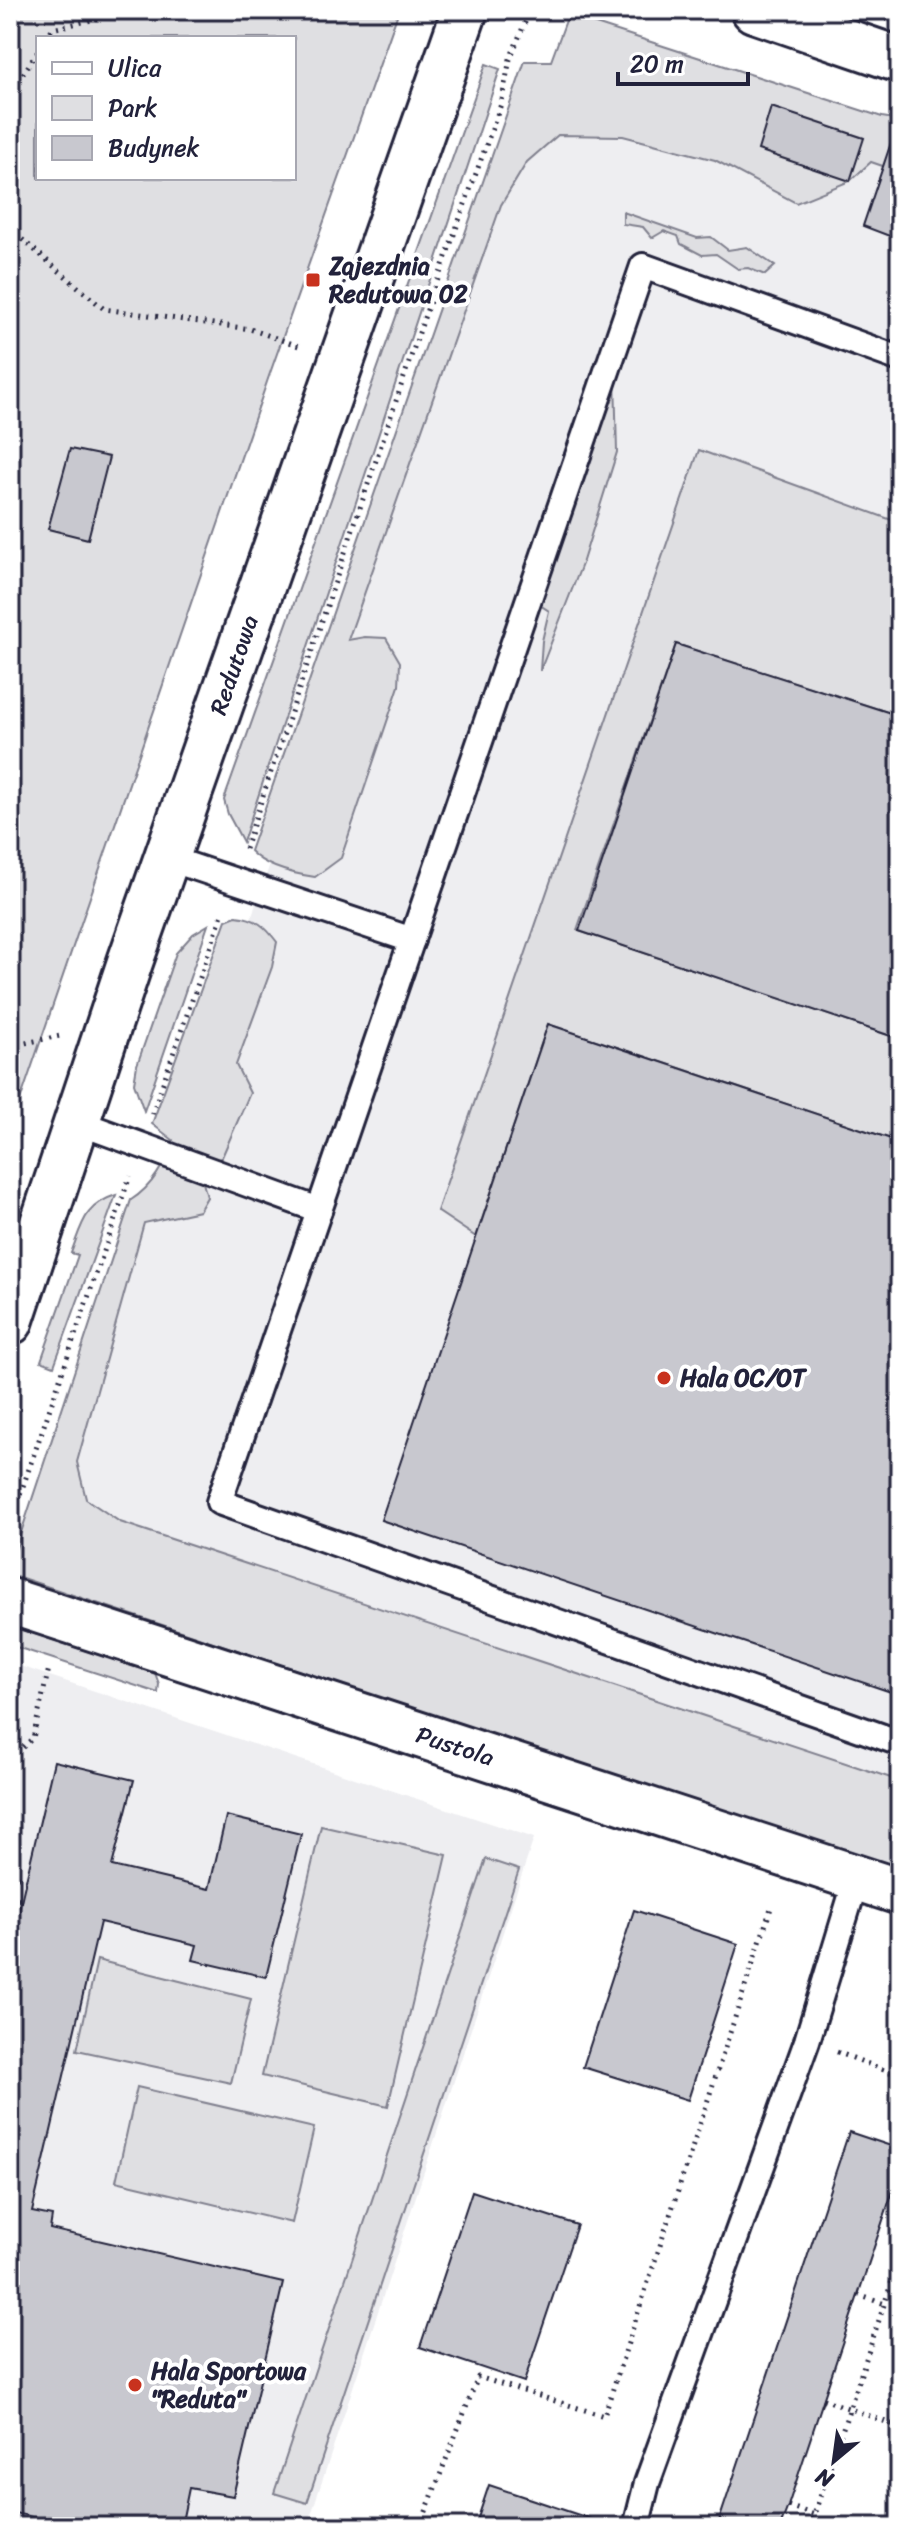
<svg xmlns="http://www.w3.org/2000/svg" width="910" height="2537" viewBox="0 0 910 2537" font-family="Sriracha,sans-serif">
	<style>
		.built { fill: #eeeef1 }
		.green { fill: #dfdfe2; stroke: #80808e; stroke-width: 2; fill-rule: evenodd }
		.building { fill: #c8c8cf; stroke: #22223b; stroke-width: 2 }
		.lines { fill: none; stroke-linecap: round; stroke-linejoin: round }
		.lane-casing { stroke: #22223b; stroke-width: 30 }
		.street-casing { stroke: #22223b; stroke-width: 50 }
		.secondary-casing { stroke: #22223b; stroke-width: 50 }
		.path { stroke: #22223b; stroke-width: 5; stroke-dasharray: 2 6; stroke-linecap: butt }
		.lane { stroke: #fff; stroke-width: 24 }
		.street { stroke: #fff; stroke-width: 44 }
		.secondary { stroke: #fff; stroke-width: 44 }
		.poi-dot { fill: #c8321e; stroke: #fff; stroke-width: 3 }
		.labels { text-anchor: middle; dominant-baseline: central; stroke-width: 8; stroke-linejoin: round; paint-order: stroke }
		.poi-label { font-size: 24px; font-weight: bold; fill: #22223b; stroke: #fff; text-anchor: start }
		.street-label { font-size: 24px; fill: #22223b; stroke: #fff }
	</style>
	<rect width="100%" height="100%" fill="#fff"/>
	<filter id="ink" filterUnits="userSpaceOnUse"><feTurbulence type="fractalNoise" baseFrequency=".0125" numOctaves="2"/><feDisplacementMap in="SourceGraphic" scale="16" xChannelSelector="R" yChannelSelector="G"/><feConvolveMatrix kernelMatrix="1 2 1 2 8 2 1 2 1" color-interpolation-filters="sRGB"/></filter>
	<g filter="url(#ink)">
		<!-- built -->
		<g class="built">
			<path d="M568,15L900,172V1813L39,1522Z"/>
			<path d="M11,1663L534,1838L307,2527H10Z"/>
		</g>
		<!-- green -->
		<g class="green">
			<path d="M10,10H399L269,376L10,1130ZM38,38H294V178H38Z"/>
			<path d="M568,15L882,117L900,120V172L871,162L850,181L796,203L715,160L623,136L558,135L527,162L501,205L348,640L365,637L386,638L400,662L399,686L341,858L315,877C294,874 265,867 250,851L525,61H551Z"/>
			<path d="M486,64L500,69L243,842L228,814L224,800Z"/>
			<path d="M623,212L697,238L711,237L728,250L747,247L775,266L765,275L748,268L738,269L716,254L702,255L681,244L678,236L664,231L652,238L643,227L623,224Z"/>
			<path d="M615,376L617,452L582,564L540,671L542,641L549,611L540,605Z"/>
			<path d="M699,450L900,523V716L676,644L577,930L900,1039V1142L548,1024L476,1237L437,1211Z"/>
			<path d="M236,916C256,918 265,926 277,942L272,967L236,1065L250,1093L222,1157L190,1176L202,1179L207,1197L199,1211L144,1223L77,1462L86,1499L120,1522L900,1781V1872L10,1574V1566L131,1200C153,1186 164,1165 173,1140L152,1124L226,920Z"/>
			<path d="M208,925L144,1111L134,1083L137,1065L176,953L193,934Z"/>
			<path d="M116,1195L54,1366L41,1361L78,1255L71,1253C82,1225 84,1205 116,1195Z"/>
			<path d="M10,1626L155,1673L159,1684L158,1693L10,1645Z"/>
			<path d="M321,1826L447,1855L388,2106L262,2076Z"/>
			<path d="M486,1859L519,1870L307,2503L274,2493Z"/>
			<path d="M97,1960L251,1999L231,2083L77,2050Z"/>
			<path d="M137,2087L314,2128L292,2223L116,2181Z"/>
		</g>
		<!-- building -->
		<g class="building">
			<path d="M771,107L864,138L850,181L758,150Z"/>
			<path d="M894,134L900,135V240L863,226Z"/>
			<path d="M70,449L109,457L88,539L48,529Z"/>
			<path d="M676,644L900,716V1039L579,931Z"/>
			<path d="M548,1024L900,1142V1695L381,1520Z"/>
			<path d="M54,1761L134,1780L112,1866L209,1889L226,1816L301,1834L266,1977L193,1960L197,1945L100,1922L32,2212L52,2216L50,2229L283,2283L233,2496L189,2488L181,2527H76L10,2512V1948Z"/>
			<path d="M634,1910L738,1944L688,2100L583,2067Z"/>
			<path d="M849,2132L900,2149V2169L788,2506L780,2527H717Z"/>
			<path d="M472,2191L577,2225L524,2382L420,2347Z"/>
			<path d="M489,2485L597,2521L596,2527H475Z"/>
		</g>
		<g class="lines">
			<defs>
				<g id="lane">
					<path d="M900,359L643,266L219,1502L900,1743"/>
					<path d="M167,858L412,940"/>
					<path d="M77,1122L319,1210"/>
					<path d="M636,2527L647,2483L807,2041L857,1877"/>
				</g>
				<g id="street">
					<path d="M754,10L900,60"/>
					<path d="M10,1601L900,1892"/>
				</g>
				<path id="secondary" d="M10,1322L130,962L465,10"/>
			</defs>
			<!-- lane casing -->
			<use href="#lane" class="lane-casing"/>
			<!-- street casing -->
			<use href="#street" class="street-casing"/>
			<!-- secondary casing -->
			<use href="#secondary" class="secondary-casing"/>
			<!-- path -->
			<g class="path">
				<path d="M46,38L52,29L135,10"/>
				<path d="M10,94L38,51"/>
				<path d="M10,229L104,309L250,329L299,346"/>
				<path d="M245,849L424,318L501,104L510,59L530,10"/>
				<path d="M10,1046L60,1036"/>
				<path d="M152,1114L223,912"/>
				<path d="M10,1524L130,1176"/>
				<path d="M10,1775L15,1754L33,1738L49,1668"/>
				<path d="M10,1874L26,1880"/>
				<path d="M10,1897L21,1899"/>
				<path d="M837,2052L900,2076"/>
				<path d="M891,2195L900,2198"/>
				<path d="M858,2295L885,2304"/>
				<path d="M823,2399L900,2427"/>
				<path d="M788,2506L815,2515"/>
				<path d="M420,2527L478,2377L604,2416L771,1908"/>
				<path d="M810,2527L900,2257"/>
			</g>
			<!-- lane -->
			<use href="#lane" class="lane"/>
			<!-- street -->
			<use href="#street" class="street"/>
			<!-- secondary -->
			<use href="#secondary" class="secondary"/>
		</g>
	</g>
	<!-- markers -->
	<g class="poi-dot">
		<rect x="305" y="272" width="16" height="16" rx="4"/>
		<circle cx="664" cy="1378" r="8"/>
		<circle cx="135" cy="2385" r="8"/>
	</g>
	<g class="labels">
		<!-- poi labels -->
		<g class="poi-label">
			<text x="329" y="266">Zajezdnia<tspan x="329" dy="28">Redutowa 02</tspan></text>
			<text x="680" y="1378">Hala OC/OT</text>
			<text x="151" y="2371">Hala Sportowa<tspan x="151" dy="28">"Reduta"</tspan></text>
		</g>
		<!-- street labels -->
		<g class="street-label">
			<text transform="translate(234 665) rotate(-71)">Redutowa</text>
			<text transform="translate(455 1746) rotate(18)">Pustola</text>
		</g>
	</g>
	<!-- margin -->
	<rect width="910" height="2537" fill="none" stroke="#fff" stroke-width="40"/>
	<rect x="20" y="20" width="870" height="2497" fill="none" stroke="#22223b" stroke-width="3" filter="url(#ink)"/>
	<!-- legend -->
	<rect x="36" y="36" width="260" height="144" fill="#ffffff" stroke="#a7a7b1" stroke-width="2"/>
	<rect x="52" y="62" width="40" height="12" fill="#ffffff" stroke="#a7a7b1" stroke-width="2"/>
	<text x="108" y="76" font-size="24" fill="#22223b">Ulica</text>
	<rect x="52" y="96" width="40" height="24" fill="#dfdfe2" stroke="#a7a7b1" stroke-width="2"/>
	<text x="108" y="116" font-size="24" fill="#22223b">Park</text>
	<rect x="52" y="136" width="40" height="24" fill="#c8c8cf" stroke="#a7a7b1" stroke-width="2"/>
	<text x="108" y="156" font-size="24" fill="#22223b">Budynek</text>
	<!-- north arrow -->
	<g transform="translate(834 2461) rotate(209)" stroke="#ffffff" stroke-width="6" paint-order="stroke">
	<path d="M0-6L14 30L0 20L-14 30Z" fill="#22223b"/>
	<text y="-12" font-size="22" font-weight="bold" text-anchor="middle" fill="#22223b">N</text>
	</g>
	<!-- scale -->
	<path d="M618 72v12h130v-12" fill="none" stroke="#22223b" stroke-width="4"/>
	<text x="630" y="72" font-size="24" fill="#22223b" stroke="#ffffff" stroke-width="6" paint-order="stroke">20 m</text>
</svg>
